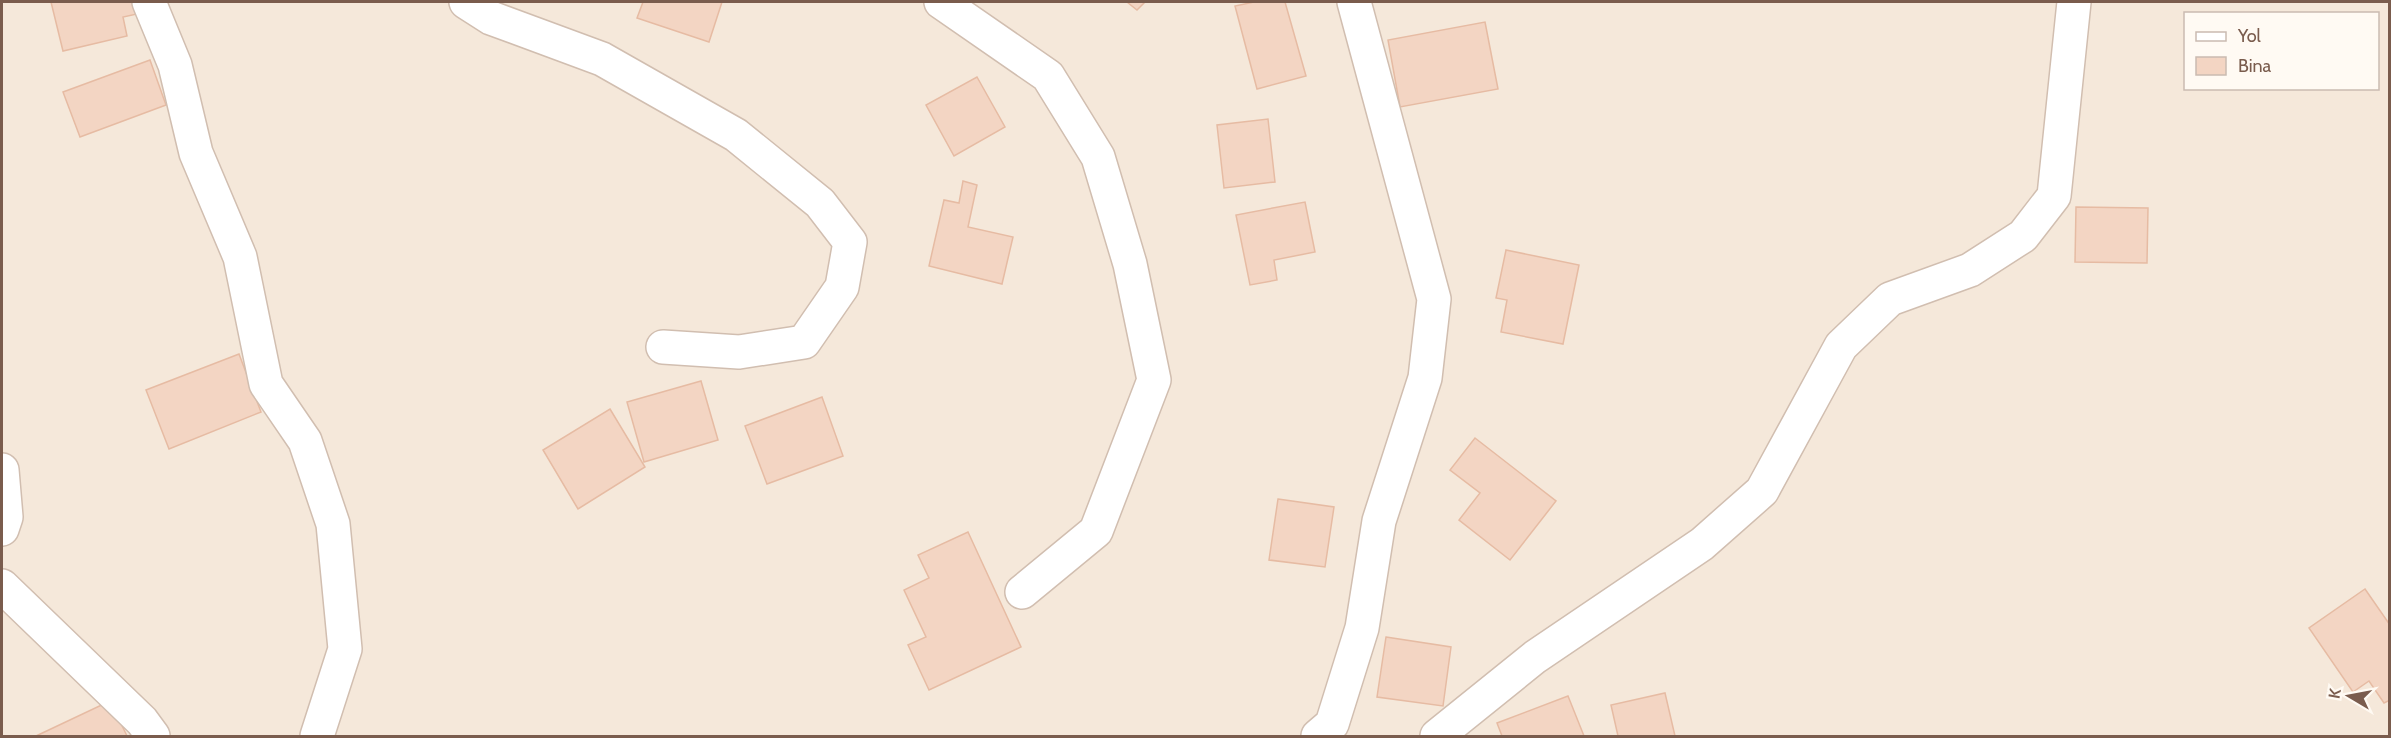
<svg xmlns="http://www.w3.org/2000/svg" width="2391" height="738" viewBox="0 0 2391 738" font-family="Cabin,sans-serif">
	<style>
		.residential { fill: #f5e8da; fill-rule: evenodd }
		.building { fill: #f3d5c3; stroke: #e6bba3; stroke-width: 1.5 }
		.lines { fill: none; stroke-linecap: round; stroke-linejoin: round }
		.minor-casing { stroke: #d1beb0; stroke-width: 36 }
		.minor { stroke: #fff; stroke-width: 33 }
	</style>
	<rect width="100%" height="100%" fill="#fdf6ec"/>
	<!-- residential -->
	<path class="residential" d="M2,2H2389V736H2ZM2186,14H2378V88H2186Z"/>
	<!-- building -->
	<g class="building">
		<path d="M51,2H134L137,14L123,17L127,36L63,51Z"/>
		<path d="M643,2H722L709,42L637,18Z"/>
		<path d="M1127,2H1145L1137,10Z"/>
		<path d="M1254,2H1285L1306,76L1257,89L1235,6Z"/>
		<path d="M1485,22L1498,89L1400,107L1388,40Z"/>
		<path d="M150,60L166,105L80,137L63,92Z"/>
		<path d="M977,77L1005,127L954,156L926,105Z"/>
		<path d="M1268,119L1275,182L1224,188L1217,125Z"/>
		<path d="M963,181L977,185L968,227L1013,237L1002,284L929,266L944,200L959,203Z"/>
		<path d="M1305,202L1315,252L1274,260L1277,280L1250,285L1236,215Z"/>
		<path d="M2076,207L2148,208L2147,263L2075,262Z"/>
		<path d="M1506,250L1579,265L1563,344L1501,332L1507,300L1496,298Z"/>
		<path d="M239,354L261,412L169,449L146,390Z"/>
		<path d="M701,381L718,440L644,462L627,402Z"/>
		<path d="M822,397L843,456L767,484L745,426Z"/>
		<path d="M610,409L645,467L578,509L543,450Z"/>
		<path d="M1475,438L1556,501L1510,560L1459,520L1480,493L1450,470Z"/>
		<path d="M1278,499L1334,507L1325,567L1269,560Z"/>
		<path d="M968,532L1021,647L929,690L908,645L926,637L904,590L929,578L918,555Z"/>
		<path d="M2365,589L2390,625V700L2384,703L2369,681L2353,692L2309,628Z"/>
		<path d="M1386,637L1451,647L1443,706L1377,697Z"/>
		<path d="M1665,693L1675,736H1618L1611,705Z"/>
		<path d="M1568,696L1584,736H1502L1497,723Z"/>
		<path d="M110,701L127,736H36Z"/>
	</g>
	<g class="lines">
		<defs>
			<g id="minor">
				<path d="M149,2L175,65L196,153L240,257L266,384L305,441L333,524L345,649L317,736"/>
				<path d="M466,2L491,18L602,59L736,135L820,203L850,242L842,287L804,342L739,352L663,347"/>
				<path d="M941,2L1048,76L1098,157L1130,264L1154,380L1096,531L1022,592"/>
				<path d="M2,470L6,517L2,529"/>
				<path d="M2,586L142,721L153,736"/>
				<path d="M1318,736L1332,724L1362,628L1379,521L1425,378L1434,299L1354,2"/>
				<path d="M1437,736L1535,657L1702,544L1762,491L1841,346L1890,299L1970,270L2023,236L2054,196L2074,2"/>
			</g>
		</defs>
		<!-- minor casing -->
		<use href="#minor" class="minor-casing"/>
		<!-- minor -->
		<use href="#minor" class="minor"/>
	</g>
	<!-- border -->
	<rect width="2391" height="738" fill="none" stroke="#7a5c4d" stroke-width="6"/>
	<!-- legend -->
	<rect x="2184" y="12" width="195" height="78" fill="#fffaf3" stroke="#cabbb1" stroke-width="1.5"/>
	<rect x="2196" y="32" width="30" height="9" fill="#ffffff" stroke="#cabbb1" stroke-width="1.5"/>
	<text x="2238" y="42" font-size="18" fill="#7a5c4d">Yol</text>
	<rect x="2196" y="57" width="30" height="18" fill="#f3d5c3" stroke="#cabbb1" stroke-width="1.5"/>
	<text x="2238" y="72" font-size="18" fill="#7a5c4d">Bina</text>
	<!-- north arrow -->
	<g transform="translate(2349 696) rotate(280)" stroke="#fffaf3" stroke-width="4.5" paint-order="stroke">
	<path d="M0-4.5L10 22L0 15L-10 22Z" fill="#7a5c4d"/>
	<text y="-9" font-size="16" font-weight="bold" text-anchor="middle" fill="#7a5c4d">K</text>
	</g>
</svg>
